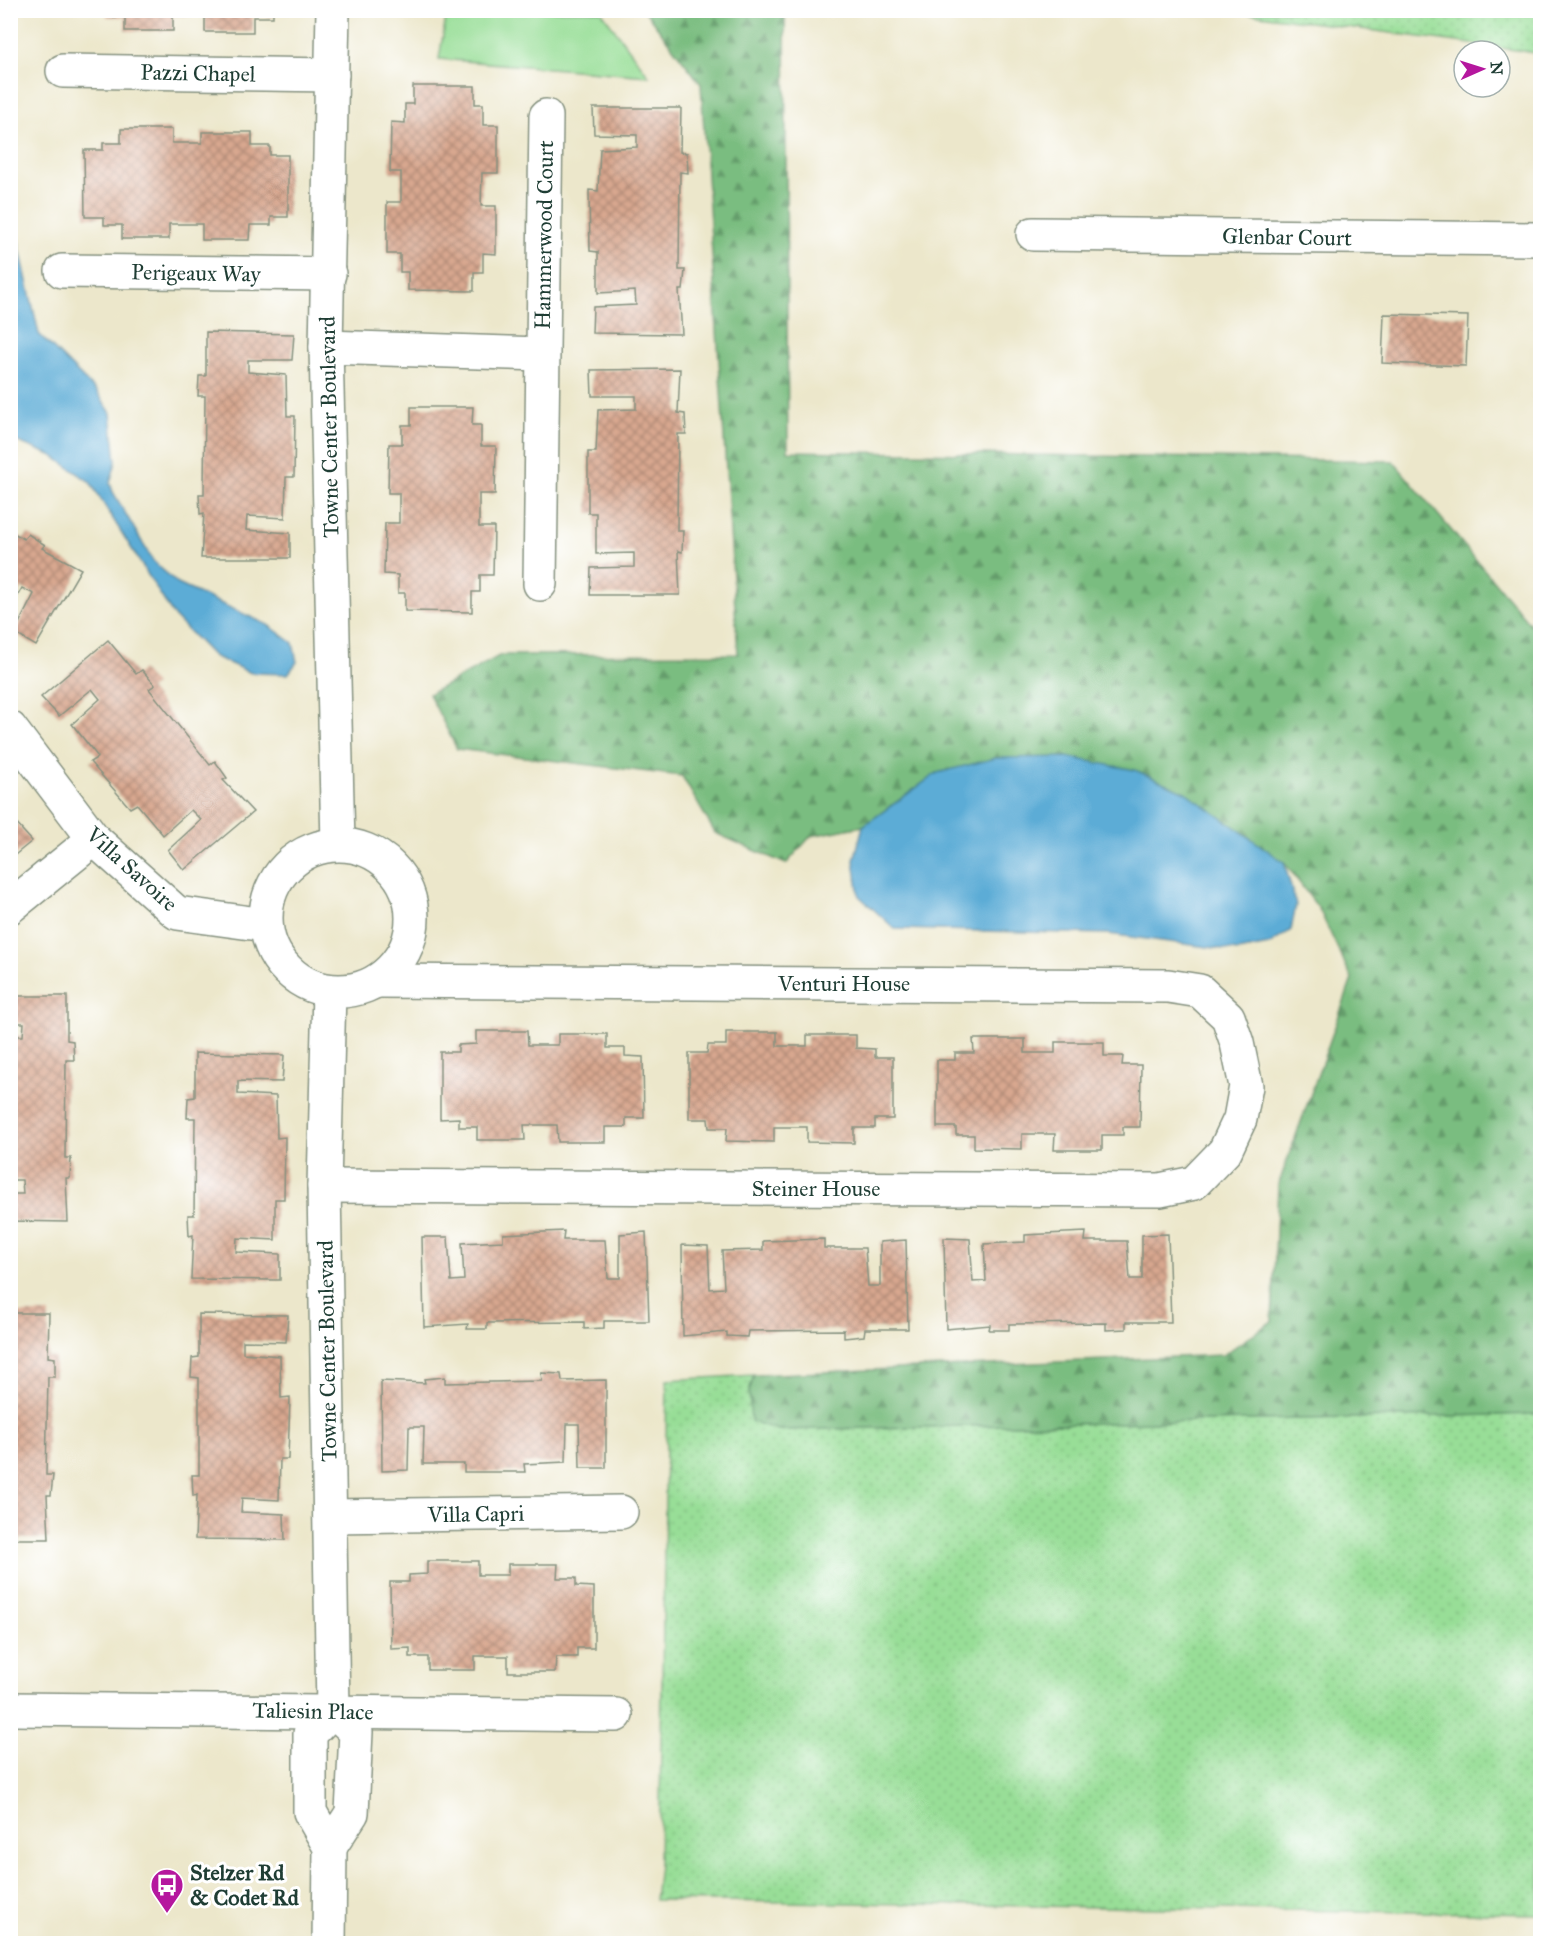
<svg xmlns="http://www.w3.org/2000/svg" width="1551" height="1954" viewBox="0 0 1551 1954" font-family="'IM FELL Great Primer',serif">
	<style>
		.grass { fill: url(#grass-dots); stroke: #5c8e66; stroke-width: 1.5 }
		.forest { fill: url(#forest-firs); stroke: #4c7d5a; stroke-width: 1.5 }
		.green { fill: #98de97; stroke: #5c8e66; stroke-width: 1.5 }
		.water { fill: #5bacd6; stroke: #3d7485; stroke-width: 1.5 }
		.building { fill: url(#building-cross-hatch) }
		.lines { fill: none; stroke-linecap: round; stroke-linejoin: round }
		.minor-casing { stroke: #869280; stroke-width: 36 }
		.minor { stroke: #fff; stroke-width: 33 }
		.labels { text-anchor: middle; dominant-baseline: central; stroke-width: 6; stroke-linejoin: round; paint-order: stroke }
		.street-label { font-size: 22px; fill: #1f3d34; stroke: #fff }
		.poi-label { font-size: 22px; font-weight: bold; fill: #1f3d34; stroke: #fff; text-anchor: start }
	</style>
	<defs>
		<pattern id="grass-dots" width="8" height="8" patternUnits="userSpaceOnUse" patternTransform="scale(1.5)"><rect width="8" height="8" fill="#98de97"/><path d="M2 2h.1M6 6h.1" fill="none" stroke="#83bf83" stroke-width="1.8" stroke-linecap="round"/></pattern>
		<pattern id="forest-firs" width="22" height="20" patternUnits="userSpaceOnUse" patternTransform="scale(1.5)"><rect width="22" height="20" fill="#7abd80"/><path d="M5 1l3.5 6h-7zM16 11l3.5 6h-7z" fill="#639b6a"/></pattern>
		<pattern id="building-cross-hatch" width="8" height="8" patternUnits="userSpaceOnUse" patternTransform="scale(1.5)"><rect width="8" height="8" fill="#d8a78f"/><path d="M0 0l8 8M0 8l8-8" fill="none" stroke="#af8976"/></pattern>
	</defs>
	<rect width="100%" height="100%" fill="#fff"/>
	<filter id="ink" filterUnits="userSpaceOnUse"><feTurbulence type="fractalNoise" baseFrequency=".0167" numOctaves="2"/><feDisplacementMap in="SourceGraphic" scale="12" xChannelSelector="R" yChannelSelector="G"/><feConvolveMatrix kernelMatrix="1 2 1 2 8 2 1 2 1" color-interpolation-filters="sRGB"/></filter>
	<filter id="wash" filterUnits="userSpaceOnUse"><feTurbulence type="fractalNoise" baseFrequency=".008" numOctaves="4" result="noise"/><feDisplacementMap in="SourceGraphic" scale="24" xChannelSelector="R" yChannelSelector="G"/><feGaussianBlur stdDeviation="1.35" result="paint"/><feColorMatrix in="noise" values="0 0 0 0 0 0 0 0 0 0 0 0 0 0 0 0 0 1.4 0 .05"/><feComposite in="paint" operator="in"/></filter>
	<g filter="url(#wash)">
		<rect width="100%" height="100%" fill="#ece7cb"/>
		<!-- grass -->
		<g class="grass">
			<path d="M1230,11H1540V54L1523,51Z"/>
			<path d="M754,1375L749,1392L778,1430L1540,1414V1914L655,1900L659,1865L667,1380Z"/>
		</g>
		<!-- forest -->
		<path class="forest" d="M645,11H785L788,451L1393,461L1540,636V1414L778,1430L751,1421L749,1392L754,1375L1223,1355L1272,1321L1278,1186L1352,979L1319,909L1284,862L937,773L863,826L811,836L786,864L715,833L682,776L457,749L429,694L501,655L738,654L701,84Z"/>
		<!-- green -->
		<path class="green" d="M447,11H601L649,76L439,59Z"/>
		<!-- water -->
		<g class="water">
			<path d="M11,181L16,232L39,334L97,392L111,413L116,462L110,483L113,492L153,561L178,584L268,625L293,643L297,662L288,674L251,673L213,656L173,615L90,482L53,456L11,439Z"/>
			<path d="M1067,757L1135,770L1185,792L1284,862L1296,905L1291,930L1269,945L1238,951L1108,934L895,929L859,896L854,860L863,826L937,773L996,758Z"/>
		</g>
		<g id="blocks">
			<!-- building -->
			<g class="building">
				<path d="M107,10H273V17H253V32H205V16H173V31H125V17H107Z"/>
				<path d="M413,86H475V104H483V125H498V173H482L481,206H496V254L483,253V272H474V291L408,290V272H400V254H387V202H401V172H390L391,122L405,123V104H413Z"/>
				<path d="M593,108H681L680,152L687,153L688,173L680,172L679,270H685L683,290H679L682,334L592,333L593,307L636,305L635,291L598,293V252L590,251L589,190L598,191L600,149L637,147V135L594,134Z"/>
				<path d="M121,129H172V143H202V132H252V146H270V155H288V217H271V225H250L249,240H202V224H169V239H122V225H104V217H85L84,150H103V143H121Z"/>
				<path d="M1384,314L1468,316L1466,366L1382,363Z"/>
				<path d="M206,332L294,334L292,360H248V372L286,375L287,416H295L294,477H286L285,518L247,516L246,530L290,533V558H201L204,513L200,514L199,494H204L205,396H198L199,376H206Z"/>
				<path d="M680,369L678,413L685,414L686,434H678L677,531H683L682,552L678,551L680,595H590L591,568L634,567V553L596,554V513H588V452H596L598,410L636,409V396H592L591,370Z"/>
				<path d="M411,407H473L472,425H481V446H496L495,494H479V527H494L493,575H480V592H472V612L405,611V593H398V575L384,574L385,523H399V493H388L389,444H402V425H411Z"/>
				<path d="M10,531L24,539L28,534L45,545L42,548L81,569L36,646L14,633L34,594L22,588L10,609Z"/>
				<path d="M108,640L136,674L142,670L155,685L149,689L210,765L215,761L227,778L223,780L253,812L184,870L168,850L201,820L191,810L163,835L137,804L130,808L90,762L98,757L72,724L100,699L92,689L59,716L41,697Z"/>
				<path d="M14,821L32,841L10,859V824Z"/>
				<path d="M10,996H67V1040L73,1041L74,1060H66L65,1158H71L70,1178H66L68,1222L10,1221V1194H23L22,1180H10V1036H23L24,1023H10Z"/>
				<path d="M476,1031H527L528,1045H558V1034H607V1048H625V1056L643,1057L644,1118H626V1127H605V1142H558L557,1125H524L525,1140H477V1127H459V1118L440,1119V1052H458V1045L476,1044Z"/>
				<path d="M726,1032H777V1046H807V1035H856V1048L875,1049V1057H893V1119H875V1128H854V1143L807,1142V1127H774V1142L726,1141L727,1128H709L708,1119H689V1053H707L708,1045H726Z"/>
				<path d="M973,1039H1025V1053H1055V1042H1104V1056H1123L1122,1065H1141L1140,1127H1123V1135H1102V1150H1054L1055,1134H1022V1149L974,1148V1135H956V1127H937V1060H955V1053H974Z"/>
				<path d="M195,1053L284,1055L282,1082L238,1081V1094L276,1096L277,1138L285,1137L284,1199H275V1240L237,1238L236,1252L280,1254V1280L191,1279L193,1235L189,1236L188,1215H194L195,1118H187L188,1098L195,1097Z"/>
				<path d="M564,1231L563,1240H605L608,1278H620V1234L646,1232L649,1321H604V1328L584,1329V1322L487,1323V1329H467L468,1324L424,1327L422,1237H448L451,1281L464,1280L462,1243L503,1241V1234Z"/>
				<path d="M1086,1232L1085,1241H1127L1130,1279H1142V1235L1168,1234L1171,1322H1126V1329L1106,1330V1323L1009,1324V1330H989L990,1325L946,1329L944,1238L970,1239L973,1282L986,1281L984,1244L1025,1242V1235Z"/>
				<path d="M824,1239V1248H865L868,1286H880V1242L906,1240L908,1329H865L864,1336L844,1338V1330L748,1331L747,1337L727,1336V1332L683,1336L682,1245L708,1246L710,1289L724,1288L722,1251L763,1250V1241Z"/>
				<path d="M10,1313H49L48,1357L55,1358V1377H48L46,1475H53L51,1495H47L49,1539H10Z"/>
				<path d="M199,1314L288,1315L286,1342L243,1341V1353L280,1356L281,1398L290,1397L288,1459H280L279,1500L242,1498L241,1512L284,1514L285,1540L195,1539L197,1495L193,1496L192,1475H199V1378L191,1377L192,1358L199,1357Z"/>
				<path d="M541,1373L561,1374L562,1381L606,1380V1468H580L579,1424H567L566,1462L524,1464L525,1472H464V1464H423L424,1427H409L408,1470L382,1471L381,1381L425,1383L424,1379L445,1377V1383L542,1381Z"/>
				<path d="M427,1561H478V1575H508V1564H558L557,1578H576V1586L594,1587V1648H577V1657H556L555,1672H508V1656H475V1670H428V1657H410V1648L391,1649L390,1582H409V1575L427,1574Z"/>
			</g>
		</g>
	</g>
	<g filter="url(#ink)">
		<use href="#blocks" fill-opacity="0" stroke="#869280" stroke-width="1.5"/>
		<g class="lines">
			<defs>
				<g id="minor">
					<path d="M333,10L326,347L338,844"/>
					<path d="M63,71L332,75"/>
					<path d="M1033,234L1540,239"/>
					<path d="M62,271L329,274"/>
					<path d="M326,347L542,354"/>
					<path d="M540,584L546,116"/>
					<path d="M10,728L94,839L177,913L265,925"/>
					<circle cx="339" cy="918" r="73"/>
					<path d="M10,907L94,839"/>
					<path d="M324,1186L1160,1190L1194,1183L1225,1151L1240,1119L1246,1086L1237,1043L1228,1017L1200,991L1168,986L377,981"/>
					<path d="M330,1516L621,1512"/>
					<path d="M10,1709L616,1715"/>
					<path d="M330,1847L352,1813L356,1732L333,1710"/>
					<path d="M329,1944L330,1847L310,1812V1734L333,1710L324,1186L329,991"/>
				</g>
			</defs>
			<!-- minor casing -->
			<use href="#minor" class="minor-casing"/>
			<!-- minor -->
			<use href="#minor" class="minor"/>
		</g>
	</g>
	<!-- icons -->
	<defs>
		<symbol id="bus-pin" viewBox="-11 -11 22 30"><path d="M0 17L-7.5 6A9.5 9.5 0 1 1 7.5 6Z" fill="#b5179e" stroke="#fff"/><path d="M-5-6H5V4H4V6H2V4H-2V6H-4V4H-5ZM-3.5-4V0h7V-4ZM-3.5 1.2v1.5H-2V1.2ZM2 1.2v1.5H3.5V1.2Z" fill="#fff"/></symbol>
	</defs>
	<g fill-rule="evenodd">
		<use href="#bus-pin" x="148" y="1866" width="38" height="52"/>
	</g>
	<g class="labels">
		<!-- street labels -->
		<g class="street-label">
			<text transform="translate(198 73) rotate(1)">Pazzi Chapel</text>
			<text transform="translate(544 235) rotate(-89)">Hammerwood Court</text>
			<text transform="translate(1287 237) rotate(1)">Glenbar Court</text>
			<text transform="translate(196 273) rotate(1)">Perigeaux Way</text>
			<text transform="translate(329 427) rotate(-91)">Towne Center Boulevard</text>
			<text transform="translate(132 869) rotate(42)">Villa Savoire</text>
			<text x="844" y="983">Venturi House</text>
			<text x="816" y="1188">Steiner House</text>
			<text transform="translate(327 1351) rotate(-91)">Towne Center Boulevard</text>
			<text transform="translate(476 1514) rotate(-1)">Villa Capri</text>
			<text transform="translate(313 1711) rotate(1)">Taliesin Place</text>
		</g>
		<!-- poi labels -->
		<g class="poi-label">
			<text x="190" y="1872">Stelzer Rd<tspan x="190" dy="25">&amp; Codet Rd</tspan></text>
		</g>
	</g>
	<!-- margin -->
	<rect width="1551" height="1954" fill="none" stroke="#fff" stroke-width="36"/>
	<!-- north arrow -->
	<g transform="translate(1482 69) rotate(87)"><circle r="28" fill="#ffffff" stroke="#a5b1ae" stroke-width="1.5"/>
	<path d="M0-4.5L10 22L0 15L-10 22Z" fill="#b5179e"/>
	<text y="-9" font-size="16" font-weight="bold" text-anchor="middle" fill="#1f3d34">N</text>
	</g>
</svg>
